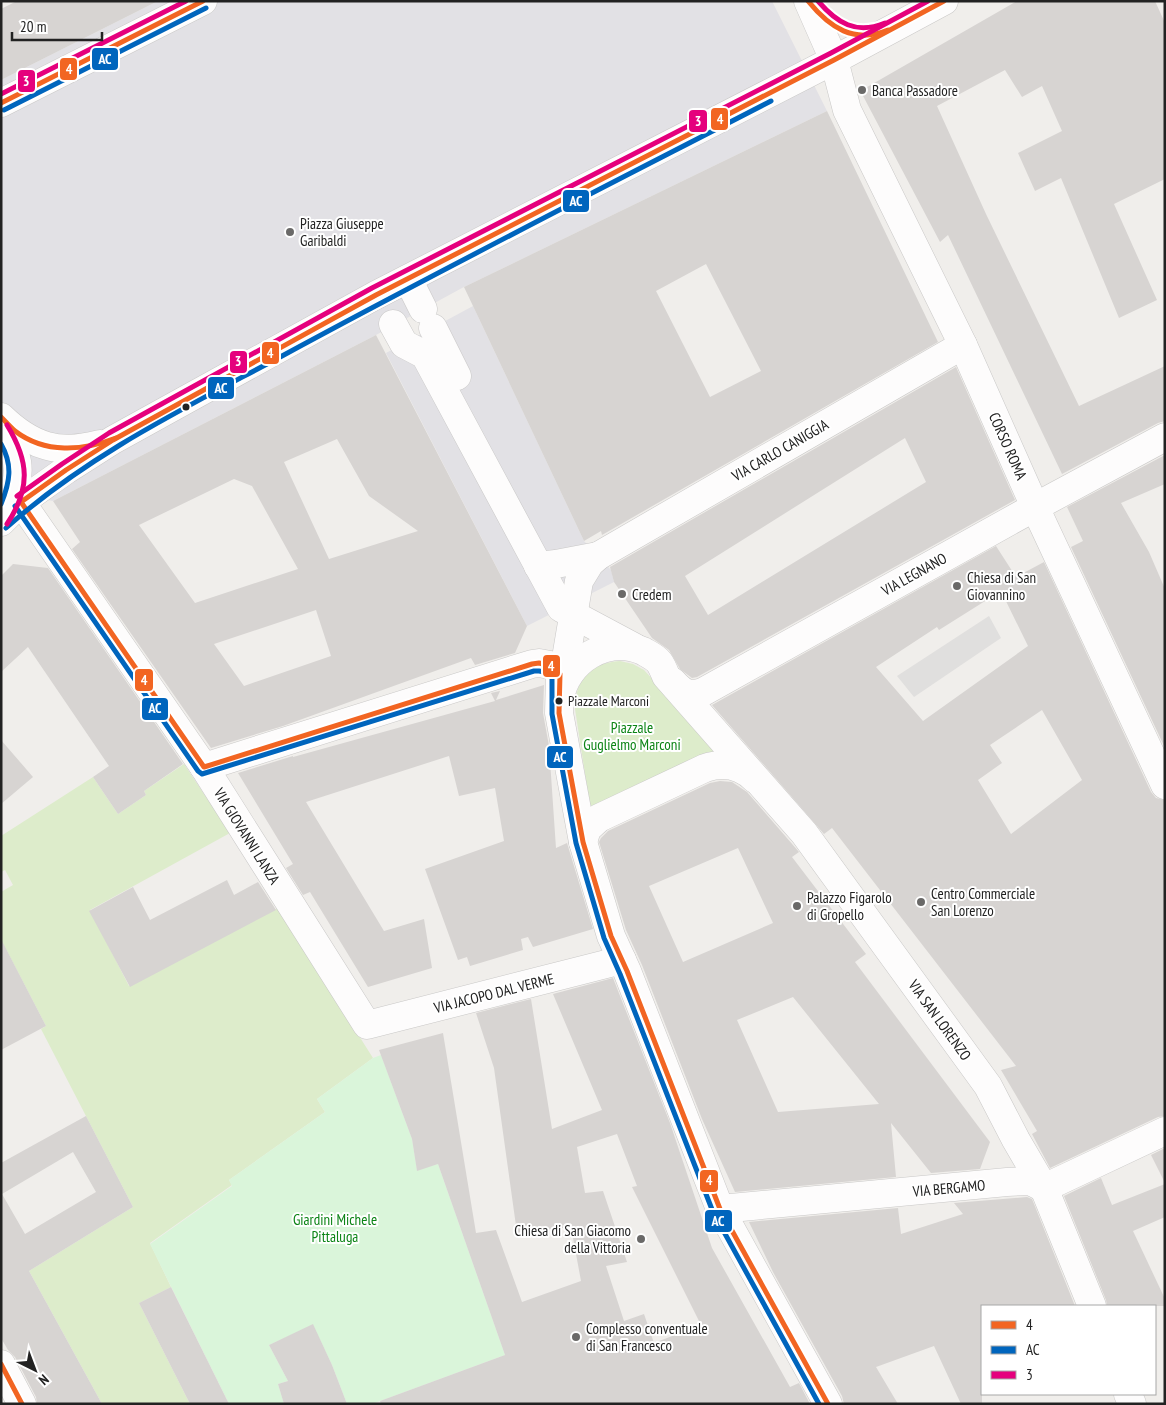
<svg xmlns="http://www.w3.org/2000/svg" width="1166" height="1405" viewBox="0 0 1166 1405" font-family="'PT Sans Narrow',sans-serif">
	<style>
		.grass { fill: #ddeccb }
		.park { fill: #daf5da }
		.parking { fill: #e0dfde }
		.plaza { fill: #e2e1e5 }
		.building { fill: #d7d4d2; fill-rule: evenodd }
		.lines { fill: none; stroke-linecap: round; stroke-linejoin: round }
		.minor-casing { stroke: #c9c8c7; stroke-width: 29 }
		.minor { stroke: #fdfcfc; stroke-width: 28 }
		.bus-1-casing { stroke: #fff; stroke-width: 9 }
		.bus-2-casing { stroke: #fff; stroke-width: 9 }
		.bus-3-casing { stroke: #fff; stroke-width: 9 }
		.bus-1 { stroke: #f26522; stroke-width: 5 }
		.bus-2 { stroke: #0065bd; stroke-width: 5 }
		.bus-3 { stroke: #e5007d; stroke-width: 5 }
		.poi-dot { fill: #6a6968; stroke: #fff; stroke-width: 2 }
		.bus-dot { fill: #222; stroke: #fff; stroke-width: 2 }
		.labels { text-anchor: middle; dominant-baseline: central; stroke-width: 4; stroke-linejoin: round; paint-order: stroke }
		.bus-label { font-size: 14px; fill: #222; stroke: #fff; text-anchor: start }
		.poi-label { font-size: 15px; fill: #222; stroke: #fff; text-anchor: start }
		.street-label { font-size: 15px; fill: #222; stroke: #fff }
		.park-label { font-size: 15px; fill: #0c8416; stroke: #fff }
		.line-badge { stroke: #fff; stroke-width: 2 }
		.badge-label { font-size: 14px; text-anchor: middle; font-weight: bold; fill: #fff }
	</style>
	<rect width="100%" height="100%" fill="#f0eeeb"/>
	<!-- grass -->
	<g class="grass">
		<path d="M620,661L633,664L644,670L721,754L591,813L575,709C575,679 590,663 620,661Z"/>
		<path d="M184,764L230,833L90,910L129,986L278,908L373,1058L317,1099L325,1112L229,1180L232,1185L150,1243L171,1287L139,1303L190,1404H102L29,1271L133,1207L41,1029L46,1026L7,951L1,954V892L13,885L5,870L1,872V836L93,777L118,814L146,795L144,791Z"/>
	</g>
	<!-- park -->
	<path class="park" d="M381,1055L412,1139L417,1170L438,1164L505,1355L372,1404H347L332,1365L313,1325L269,1345L288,1381L278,1384L284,1404H229L150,1244L232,1186L229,1180L325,1112L317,1099L373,1058Z"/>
	<!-- parking -->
	<path class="parking" d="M989,616L1001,638L914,697L897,676Z"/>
	<!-- plaza -->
	<g class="plaza">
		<path d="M158,1H772L827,111L462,288L376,335L53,501L1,492V80Z"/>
		<path d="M473,306L584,541L611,570L614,582L527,626L386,353Z"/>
	</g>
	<!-- building -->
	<g class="building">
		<path d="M17,1H158L1,80V9Z"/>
		<path d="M1017,1H1155L1165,23V179L1114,204L1157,300L1119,318L1061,178L1035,191L1018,153L1062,131L1042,86L1022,97L1005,70L937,106L986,214L1079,406L1165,366V421L1158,423L1062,474L948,235L940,242L862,94L863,93L862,90Z"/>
		<path d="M827,111L938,342L602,535L601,531L584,541L464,287ZM706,264L761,371L710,397L656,291Z"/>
		<path d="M376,335L527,626L515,653L475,665L471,658L283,726L211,748L72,549L80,542L53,501ZM337,439L369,496L418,531L329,559L284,462ZM234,479L252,486L298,569L195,603L139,525ZM316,610L331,656L244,686L214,644Z"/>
		<path d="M956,367L1015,500L697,677L692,678L680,669L669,650L652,638L614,582L610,567ZM905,438L926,482L708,615L685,576Z"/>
		<path d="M1165,455V484L1121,503L1149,552L1165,589V748L1071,547L1083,541L1067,507Z"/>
		<path d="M996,546L1016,577L1044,562L1151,792L1156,798L1165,800V1116L1158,1117L1050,1168L1032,1134L1037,1131L1001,1070L1016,1066L832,828L824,834L712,705ZM1001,591L1028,646L923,721L876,667L937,627L939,630ZM1042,710L1082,780L1011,834L978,780L1002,763L990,745Z"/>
		<path d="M13,564L48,568L183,764L144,791L146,795L118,814L93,777L109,766L28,647L1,672V576Z"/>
		<path d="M544,685L543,713L549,746L556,848L567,843L593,929L533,947L528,937L521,939L523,950L470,966L467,957L458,960L425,869L504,841L495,788L459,796L449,756L306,802L384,931L424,919L432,968L368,987L310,892L303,895L286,868L293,864L238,773L293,756V757L495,701L491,693L500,691L496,700Z"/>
		<path d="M1,740L33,777L1,804Z"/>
		<path d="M720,781L732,782L747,792L799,852L792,857L866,954L855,962L990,1142L980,1169L931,1173L891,1123L896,1177L735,1192L702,1119L642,965L626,930L599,842L601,838L608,831L710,783ZM738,848L773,923L683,962L649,886ZM793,997L879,1104L778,1112L737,1020Z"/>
		<path d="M227,880L234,895L258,882L276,910L130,987L89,911L133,887L150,920Z"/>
		<path d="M1,939L46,1026L1,1050Z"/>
		<path d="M613,978L670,1123L712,1248L790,1387L799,1383L810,1404H381L380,1401L505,1355L438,1164L417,1171L412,1139L379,1050L443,1033L476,1233L496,1230L522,1302L581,1281L571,1227L517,1233L494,1068L476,1013L531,999L552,1129L602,1110L553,994ZM617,1134L637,1186L632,1187L701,1325L654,1343L644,1314L624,1321L606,1266L627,1262L603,1191L585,1193L577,1147Z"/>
		<path d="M86,1116L133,1207L29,1271L102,1404H37L36,1397L15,1357L8,1350L1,1338V1163ZM73,1152L96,1192L25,1234L2,1194Z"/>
		<path d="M1165,1148V1183L1151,1155Z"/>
		<path d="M1101,1178L1112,1205L1165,1184V1217L1133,1231L1165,1299V1306H1107L1106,1300L1064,1196Z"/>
		<path d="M1027,1197L1032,1199L1075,1306H982V1404H961L934,1346L876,1367L898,1404H844L842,1396L773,1272L749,1222L898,1208L901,1234L963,1214L954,1203Z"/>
		<path d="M171,1287L229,1404H190L139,1303Z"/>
		<path d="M313,1324L332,1365L347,1404H284L278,1384L288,1381L269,1345Z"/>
	</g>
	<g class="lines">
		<defs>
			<g id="minor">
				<path d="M808,1L834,60L847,110L963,345L1035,507L1165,785"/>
				<path d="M1,103L203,1"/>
				<path d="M408,279L423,309"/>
				<path d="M393,324L404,344L425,355L561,608L634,647"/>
				<path d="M433,328L457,376"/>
				<path d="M1,417C32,447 59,455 100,444"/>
				<path d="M1,429C6,437 12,445 15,454C22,474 14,498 4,516"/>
				<path d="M21,502L204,767L367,1025L622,960"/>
				<path d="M1,522L21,502L66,470L113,440L189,398L376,295L834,60L944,1"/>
				<path d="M538,566L556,564L598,556"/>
				<path d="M562,682L579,581L590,563L598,556L963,345"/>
				<path d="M673,682C682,692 689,697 703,692L1035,507L1165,437"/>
				<path d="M560,698C566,661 607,635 643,651C648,654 655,657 659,662C662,666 664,671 666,676L804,833L988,1086L1016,1140L1044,1188L1092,1306"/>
				<path d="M204,767L532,664L539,663L550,665L555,667L560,674L559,713L583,842L611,936L627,971L720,1209L828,1404"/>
				<path d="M583,842L587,829L599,818L705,768C723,762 741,765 755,779"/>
				<path d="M720,1209L1007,1182L1030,1181L1044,1188L1165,1131"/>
				<path d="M1,1364L22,1404"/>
				<path d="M1128,1394L1132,1404"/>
			</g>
		</defs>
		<!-- minor casing -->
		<use href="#minor" class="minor-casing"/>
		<!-- minor -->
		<use href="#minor" class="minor"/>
		<defs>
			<g id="bus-1">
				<path d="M808,1C830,28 854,44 888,30"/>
				<path d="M1,103L203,1"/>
				<path d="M1,417C6,422 10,427 15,431C45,454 83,451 116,438"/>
				<path d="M1,1364L22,1404"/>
				<path d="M828,1404L720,1209L627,971L611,936L583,842L559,713L560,674L555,667L539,663L532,664L204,767L21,502L66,470L113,440L376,295L834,60L944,1"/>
			</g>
			<g id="bus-2">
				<path d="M4,110L206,8"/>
				<path d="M1,444C13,465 10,482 1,504"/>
				<path d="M15,506L198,771L202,774L534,671H539L550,673L552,676V714L576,843L604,938L620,974L713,1212L819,1404"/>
				<path d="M6,528C89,454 185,408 282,356C444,268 608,185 771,101"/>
			</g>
			<g id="bus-3">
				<path d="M818,1C837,23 856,35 885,23"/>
				<path d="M1,94L186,1"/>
				<path d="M17,496L62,464L109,433L372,288L831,53L928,1"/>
				<path d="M7,524C31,488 29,461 7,425"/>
			</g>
		</defs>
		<!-- bus-1 casing -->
		<use href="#bus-1" class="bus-1-casing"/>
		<!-- bus-2 casing -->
		<use href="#bus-2" class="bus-2-casing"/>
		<!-- bus-3 casing -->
		<use href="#bus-3" class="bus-3-casing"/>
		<!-- bus-1 -->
		<use href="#bus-1" class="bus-1"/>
		<!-- bus-2 -->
		<use href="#bus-2" class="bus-2"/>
		<!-- bus-3 -->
		<use href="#bus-3" class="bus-3"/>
	</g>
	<!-- markers -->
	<g class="poi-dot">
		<circle cx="862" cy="90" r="5"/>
		<circle cx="290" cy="232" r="5"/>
		<circle cx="957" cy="586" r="5"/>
		<circle cx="622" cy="594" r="5"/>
		<circle cx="921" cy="902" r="5"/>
		<circle cx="797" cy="906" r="5"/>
		<circle cx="641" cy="1239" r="5"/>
		<circle cx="576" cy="1337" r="5"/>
	</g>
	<g class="bus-dot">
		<circle cx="186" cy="407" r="4.5"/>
		<circle cx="559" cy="701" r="4.5"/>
	</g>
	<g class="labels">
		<!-- bus labels -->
		<g class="bus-label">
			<text x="568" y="701">Piazzale Marconi</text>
		</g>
		<!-- poi labels -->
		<g class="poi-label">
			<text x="872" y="90">Banca Passadore</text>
			<text x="300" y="223">Piazza Giuseppe<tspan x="300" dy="17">Garibaldi</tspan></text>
			<text x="967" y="577">Chiesa di San<tspan x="967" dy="17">Giovannino</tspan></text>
			<text x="632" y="594">Credem</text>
			<text x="931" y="893">Centro Commerciale<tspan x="931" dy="17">San Lorenzo</tspan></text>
			<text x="807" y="897">Palazzo Figarolo<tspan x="807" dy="17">di Gropello</tspan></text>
			<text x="631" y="1230" text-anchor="end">Chiesa di San Giacomo<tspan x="631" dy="17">della Vittoria</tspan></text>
			<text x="586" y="1328">Complesso conventuale<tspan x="586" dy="17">di San Francesco</tspan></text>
		</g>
		<!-- street labels -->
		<g class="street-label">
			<text transform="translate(1008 446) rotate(66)">CORSO ROMA</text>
			<text transform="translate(780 450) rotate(-30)">VIA CARLO CANIGGIA</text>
			<text transform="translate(914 574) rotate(-29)">VIA LEGNANO</text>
			<text transform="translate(247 836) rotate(58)">VIA GIOVANNI LANZA</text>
			<text transform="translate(494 993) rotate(-14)">VIA JACOPO DAL VERME</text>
			<text transform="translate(940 1020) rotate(54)">VIA SAN LORENZO</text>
			<text transform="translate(949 1188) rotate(-5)">VIA BERGAMO</text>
		</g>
		<!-- park labels -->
		<g class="park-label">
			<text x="632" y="727">Piazzale<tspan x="632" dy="17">Guglielmo Marconi</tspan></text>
			<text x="335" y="1219">Giardini Michele<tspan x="335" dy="17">Pittaluga</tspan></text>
		</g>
	</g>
	<g class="line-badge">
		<rect x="91" y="47" width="28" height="24" rx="5" fill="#0065bd"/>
		<rect x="59" y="57" width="19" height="24" rx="5" fill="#f26522"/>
		<rect x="17" y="69" width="19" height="24" rx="5" fill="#e5007d"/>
		<rect x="710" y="107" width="19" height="24" rx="5" fill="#f26522"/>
		<rect x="688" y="109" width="20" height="24" rx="5" fill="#e5007d"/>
		<rect x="562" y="189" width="28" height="24" rx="5" fill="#0065bd"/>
		<rect x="261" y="341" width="19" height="24" rx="5" fill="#f26522"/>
		<rect x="229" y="350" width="19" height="24" rx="5" fill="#e5007d"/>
		<rect x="207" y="376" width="28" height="24" rx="5" fill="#0065bd"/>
		<rect x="542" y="654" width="19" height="24" rx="5" fill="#f26522"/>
		<rect x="134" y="668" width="20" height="24" rx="5" fill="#f26522"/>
		<rect x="141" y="697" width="28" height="24" rx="5" fill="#0065bd"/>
		<rect x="546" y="745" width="28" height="24" rx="5" fill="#0065bd"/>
		<rect x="699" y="1169" width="20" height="24" rx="5" fill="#f26522"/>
		<rect x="704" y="1209" width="29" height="24" rx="5" fill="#0065bd"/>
	</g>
	<g class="badge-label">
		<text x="105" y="64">AC</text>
		<text x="69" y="74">4</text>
		<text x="26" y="86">3</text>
		<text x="720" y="124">4</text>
		<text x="698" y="126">3</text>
		<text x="576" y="206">AC</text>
		<text x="270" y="358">4</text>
		<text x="238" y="366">3</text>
		<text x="221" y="393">AC</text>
		<text x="551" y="671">4</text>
		<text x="144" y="685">4</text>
		<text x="155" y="713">AC</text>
		<text x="560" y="762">AC</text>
		<text x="709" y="1185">4</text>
		<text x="718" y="1226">AC</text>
	</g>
	<!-- border -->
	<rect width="1166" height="1405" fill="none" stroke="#222222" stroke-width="5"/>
	<!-- legend -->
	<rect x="981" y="1305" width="175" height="90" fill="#ffffff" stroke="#a7a7a7"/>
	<rect x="991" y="1321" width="25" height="8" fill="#f26522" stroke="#a7a7a7"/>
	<text x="1026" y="1330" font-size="15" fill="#222222">4</text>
	<rect x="991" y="1346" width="25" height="8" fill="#0065bd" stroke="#a7a7a7"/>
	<text x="1026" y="1355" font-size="15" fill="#222222">AC</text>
	<rect x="991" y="1371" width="25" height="8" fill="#e5007d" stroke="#a7a7a7"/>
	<text x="1026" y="1380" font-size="15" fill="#222222">3</text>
	<!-- north arrow -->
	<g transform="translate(35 1370) rotate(138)" stroke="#ffffff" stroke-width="4" paint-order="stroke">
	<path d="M0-4L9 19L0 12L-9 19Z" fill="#222222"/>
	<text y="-8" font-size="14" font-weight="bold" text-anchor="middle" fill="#222222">N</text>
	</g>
	<!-- scale -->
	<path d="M12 32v8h90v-8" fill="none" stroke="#222222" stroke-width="2.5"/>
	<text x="20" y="32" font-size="15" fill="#222222" stroke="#ffffff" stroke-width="4" paint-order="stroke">20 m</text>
</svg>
